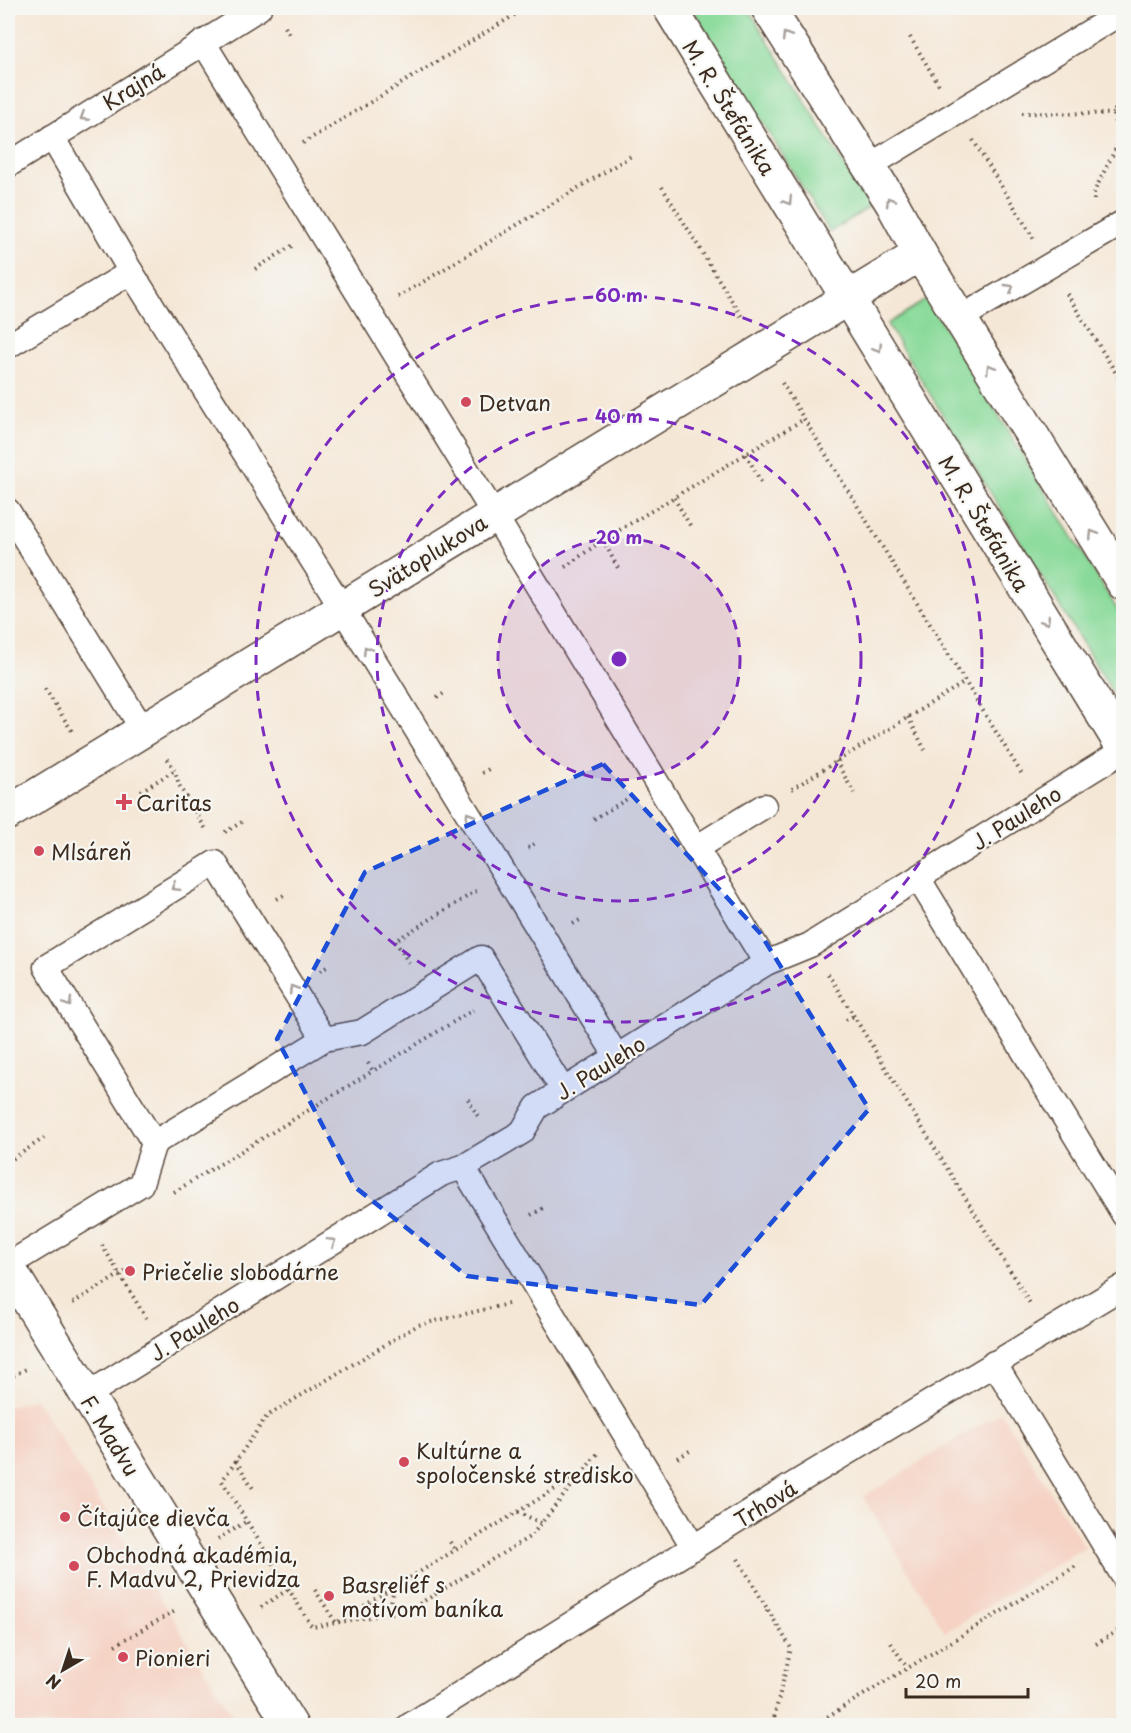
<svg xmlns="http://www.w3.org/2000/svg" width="1131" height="1733" viewBox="0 0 1131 1733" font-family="'Playpen Sans',sans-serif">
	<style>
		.built { fill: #f5d2c3 }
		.green { fill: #89da9a; stroke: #62825c; stroke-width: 1.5 }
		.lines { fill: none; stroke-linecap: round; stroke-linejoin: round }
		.service-casing { stroke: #57463a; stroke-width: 27 }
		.minor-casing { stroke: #57463a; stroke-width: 36 }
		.path { stroke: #57463a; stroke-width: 4; stroke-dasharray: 1.5 4.5; stroke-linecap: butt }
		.service { stroke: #fff; stroke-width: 24 }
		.minor { stroke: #fff; stroke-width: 33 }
		.oneway { stroke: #a79f9a }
		.marked { fill: #1d4ed8; fill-opacity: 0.2; stroke: #1d4ed8; stroke-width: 4.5; stroke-dasharray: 12 8; stroke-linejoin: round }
		.ring { fill: none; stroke: #7b2cbf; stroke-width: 3; stroke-dasharray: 10 8 }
		.poi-dot { fill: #d1495b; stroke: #f6f6f2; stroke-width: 2 }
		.labels { text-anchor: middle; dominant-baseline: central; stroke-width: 4.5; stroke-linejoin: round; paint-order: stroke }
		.street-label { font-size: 21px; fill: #3b2a1e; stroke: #f6f6f2 }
		.poi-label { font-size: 21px; fill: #3b2a1e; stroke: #f6f6f2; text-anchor: start }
		.centre { fill: #7b2cbf; stroke: #f6f6f2; stroke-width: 3 }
		.ring-label { font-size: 18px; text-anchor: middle; font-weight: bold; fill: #7b2cbf; stroke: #f6f6f2; stroke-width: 4.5; stroke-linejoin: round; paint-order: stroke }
	</style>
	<rect width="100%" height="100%" fill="#f6f6f2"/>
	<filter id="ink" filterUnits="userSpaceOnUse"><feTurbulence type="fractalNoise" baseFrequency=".0167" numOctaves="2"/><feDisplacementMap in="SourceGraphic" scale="12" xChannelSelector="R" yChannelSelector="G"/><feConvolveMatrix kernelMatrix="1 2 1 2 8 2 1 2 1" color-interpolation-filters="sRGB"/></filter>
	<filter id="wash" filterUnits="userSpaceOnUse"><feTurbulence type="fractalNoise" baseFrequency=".008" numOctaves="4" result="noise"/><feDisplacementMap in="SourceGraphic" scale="24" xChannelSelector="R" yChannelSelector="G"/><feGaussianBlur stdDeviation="1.35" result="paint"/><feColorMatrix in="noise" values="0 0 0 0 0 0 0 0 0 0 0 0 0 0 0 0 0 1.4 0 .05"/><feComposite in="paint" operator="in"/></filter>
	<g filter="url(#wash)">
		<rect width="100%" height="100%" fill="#f5e7d6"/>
		<!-- built -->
		<g class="built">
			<path d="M35,1398L239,1725H8V1407Z"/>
			<path d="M1001,1412L1085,1547L945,1632L863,1497Z"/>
		</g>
		<!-- green -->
		<g class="green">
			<path d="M692,8H748L870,207L830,232Z"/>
			<path d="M927,299L1123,619V709L887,324Z"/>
		</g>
	</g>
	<g filter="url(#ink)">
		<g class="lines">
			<defs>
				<g id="service">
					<path d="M203,42L494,514L766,963"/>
					<path d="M52,137L131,272L323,577L617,1057"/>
					<path d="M8,165L259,8"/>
					<path d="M869,166L1124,11"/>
					<path d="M960,318L1124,222"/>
					<path d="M8,346L131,272"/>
					<path d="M8,511L143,730"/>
					<path d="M696,848L764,806"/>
					<path d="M918,878L1124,1215"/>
					<path d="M154,1143L46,967L215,863L324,1039"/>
					<path d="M463,1167L694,1548"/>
					<path d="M8,1265L141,1184L154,1143L324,1039L362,1032L481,958L563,1090"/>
					<path d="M994,1363L1124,1577"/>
					<path d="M87,1395L441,1174L463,1167L522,1132L537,1107L766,963L810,945L1124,750"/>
					<path d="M409,1726L791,1486L1124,1286"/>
				</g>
				<g id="minor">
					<path d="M670,8L1124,749"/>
					<path d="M768,8L892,203L920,254L1124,584"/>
					<path d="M8,813L920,254"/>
					<path d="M8,1267L291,1726"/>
				</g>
			</defs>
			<!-- service casing -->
			<use href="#service" class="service-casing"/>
			<!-- minor casing -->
			<use href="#minor" class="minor-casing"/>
			<!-- path -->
			<g class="path">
				<path d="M285,27L291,37"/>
				<path d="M910,37L939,85"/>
				<path d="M1022,113L1124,114"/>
				<path d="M973,140L1034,239"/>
				<path d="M303,143L526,8"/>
				<path d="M662,187L743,319"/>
				<path d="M1094,200V192L1119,142L1113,113L1124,97"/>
				<path d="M255,269L292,246"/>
				<path d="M1067,294L1124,386"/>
				<path d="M398,297L631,156"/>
				<path d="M782,383L1023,776"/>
				<path d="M746,454L762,484"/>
				<path d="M674,498L691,527"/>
				<path d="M603,540L619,570"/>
				<path d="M565,567L603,540L804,419"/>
				<path d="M45,689L72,731"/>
				<path d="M437,698L446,692"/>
				<path d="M908,717L925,750"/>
				<path d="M167,759L175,770L179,785L207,831"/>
				<path d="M836,761L854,793"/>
				<path d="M482,773L492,767"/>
				<path d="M792,789L965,682"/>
				<path d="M141,791L175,770"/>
				<path d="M594,819L627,799"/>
				<path d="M225,832L242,822"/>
				<path d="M528,848L537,842"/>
				<path d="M277,899L286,894"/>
				<path d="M573,924L583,918"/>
				<path d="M409,963L395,941L478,890"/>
				<path d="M320,971L330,965"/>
				<path d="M828,974L1031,1305"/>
				<path d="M846,1020L854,1016"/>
				<path d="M368,1063L373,1071L473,1010"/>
				<path d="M468,1099L479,1118"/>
				<path d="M8,1162L47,1136"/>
				<path d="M174,1192L373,1071"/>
				<path d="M531,1215L543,1208"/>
				<path d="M102,1245L146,1318"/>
				<path d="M73,1303L129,1269"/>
				<path d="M508,1304L418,1325L267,1416L222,1481L312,1627L409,1610L531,1536L599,1452"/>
				<path d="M8,1378L26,1369"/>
				<path d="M678,1458L691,1450"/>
				<path d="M236,1461L254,1490"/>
				<path d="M518,1512L541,1523"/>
				<path d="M218,1539L247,1521"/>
				<path d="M450,1542L455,1550"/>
				<path d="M738,1559L768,1610L763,1614"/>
				<path d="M315,1590L336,1623L578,1475"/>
				<path d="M261,1607L289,1589"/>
				<path d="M768,1610L791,1648L772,1726"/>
				<path d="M389,1613L394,1588"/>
				<path d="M891,1643L907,1668"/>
				<path d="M1096,1644L1124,1627"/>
				<path d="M115,1645L175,1611"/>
				<path d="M812,1726L1078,1565"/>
				<path d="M1107,1726L1124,1713"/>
			</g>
			<!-- service -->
			<use href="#service" class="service"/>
			<!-- minor -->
			<use href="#minor" class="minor"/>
		</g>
		<!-- one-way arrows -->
		<defs><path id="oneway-chevron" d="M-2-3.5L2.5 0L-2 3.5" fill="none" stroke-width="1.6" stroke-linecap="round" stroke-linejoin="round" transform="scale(1.5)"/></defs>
		<g class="oneway">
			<use href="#oneway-chevron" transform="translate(786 36) rotate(-122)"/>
			<use href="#oneway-chevron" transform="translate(84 117) rotate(148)"/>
			<use href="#oneway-chevron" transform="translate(788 201) rotate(58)"/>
			<use href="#oneway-chevron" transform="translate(890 201) rotate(-121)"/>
			<use href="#oneway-chevron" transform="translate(1010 288) rotate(-31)"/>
			<use href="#oneway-chevron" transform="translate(878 348) rotate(59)"/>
			<use href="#oneway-chevron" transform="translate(990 368) rotate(-122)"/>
			<use href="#oneway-chevron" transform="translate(1093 534) rotate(-122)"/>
			<use href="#oneway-chevron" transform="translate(1046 621) rotate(59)"/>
			<use href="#oneway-chevron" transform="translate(367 650) rotate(-122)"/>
			<use href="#oneway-chevron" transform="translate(469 816) rotate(-122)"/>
			<use href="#oneway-chevron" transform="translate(175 887) rotate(148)"/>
			<use href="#oneway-chevron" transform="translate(293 989) rotate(-122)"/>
			<use href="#oneway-chevron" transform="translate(68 1003) rotate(59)"/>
			<use href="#oneway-chevron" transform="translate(332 1242) rotate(-32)"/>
		</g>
	</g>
	<!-- marked area -->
	<path class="marked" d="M603,764L760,933L869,1109L701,1305L467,1276L355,1187L277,1039L365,872Z"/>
	<!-- distance rings -->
	<circle cx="619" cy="659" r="121" fill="#7b2cbf" fill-opacity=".12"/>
	<g class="ring">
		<circle cx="619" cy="659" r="121"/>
		<circle cx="619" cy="659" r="242"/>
		<circle cx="619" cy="659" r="363"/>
	</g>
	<!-- markers -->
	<g class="poi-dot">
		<circle cx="466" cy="402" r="6"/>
		<path d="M121 793h6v6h6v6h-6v6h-6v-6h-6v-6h6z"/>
		<circle cx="39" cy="851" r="6"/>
		<circle cx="130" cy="1271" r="6"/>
		<circle cx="404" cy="1462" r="6"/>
		<circle cx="65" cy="1517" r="6"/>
		<circle cx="74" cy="1566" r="6"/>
		<circle cx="329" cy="1596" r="6"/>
		<circle cx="123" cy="1657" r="6"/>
	</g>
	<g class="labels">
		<!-- street labels -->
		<g class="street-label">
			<text transform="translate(133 86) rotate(-32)">Krajná</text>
			<text transform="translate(730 107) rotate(58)">M. R. Štefánika</text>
			<text transform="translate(985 523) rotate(59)">M. R. Štefánika</text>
			<text transform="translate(427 555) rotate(-32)">Svätoplukova</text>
			<text transform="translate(1016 817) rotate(-32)">J. Pauleho</text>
			<text transform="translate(600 1067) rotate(-32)">J. Pauleho</text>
			<text transform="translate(194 1328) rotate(-32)">J. Pauleho</text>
			<text transform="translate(111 1435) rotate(58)">F. Madvu</text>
			<text transform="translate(765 1503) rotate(-32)">Trhová</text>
		</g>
		<!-- poi labels -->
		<g class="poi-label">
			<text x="478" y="402">Detvan</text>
			<text x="136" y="802">Caritas</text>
			<text x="51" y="851">Mlsáreň</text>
			<text x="142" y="1271">Priečelie slobodárne</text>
			<text x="416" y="1450">Kultúrne a<tspan x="416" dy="24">spoločenské stredisko</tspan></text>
			<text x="77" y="1517">Čítajúce dievča</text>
			<text x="86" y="1554">Obchodná akadémia,<tspan x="86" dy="24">F. Madvu 2, Prievidza</tspan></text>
			<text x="341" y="1584">Basreliéf s<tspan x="341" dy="24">motívom baníka</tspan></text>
			<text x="135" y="1657">Pionieri</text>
		</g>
	</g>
	<circle cx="619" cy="659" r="9" class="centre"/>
	<g class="ring-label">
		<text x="619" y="302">60 m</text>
		<text x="619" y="423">40 m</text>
		<text x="619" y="544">20 m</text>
	</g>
	<!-- margin -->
	<rect width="1131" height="1733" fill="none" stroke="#f6f6f2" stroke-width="30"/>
	<!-- north arrow -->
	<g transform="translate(63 1670) rotate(219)" stroke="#f6f6f2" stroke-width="4.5" paint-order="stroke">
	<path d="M0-4.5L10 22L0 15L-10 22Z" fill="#3b2a1e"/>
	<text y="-9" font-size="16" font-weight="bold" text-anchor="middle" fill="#3b2a1e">N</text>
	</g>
	<!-- scale -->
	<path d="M906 1688v9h122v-9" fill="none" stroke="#3b2a1e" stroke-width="3"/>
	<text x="915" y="1688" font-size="18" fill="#3b2a1e" stroke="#f6f6f2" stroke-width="4.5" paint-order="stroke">20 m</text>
</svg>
